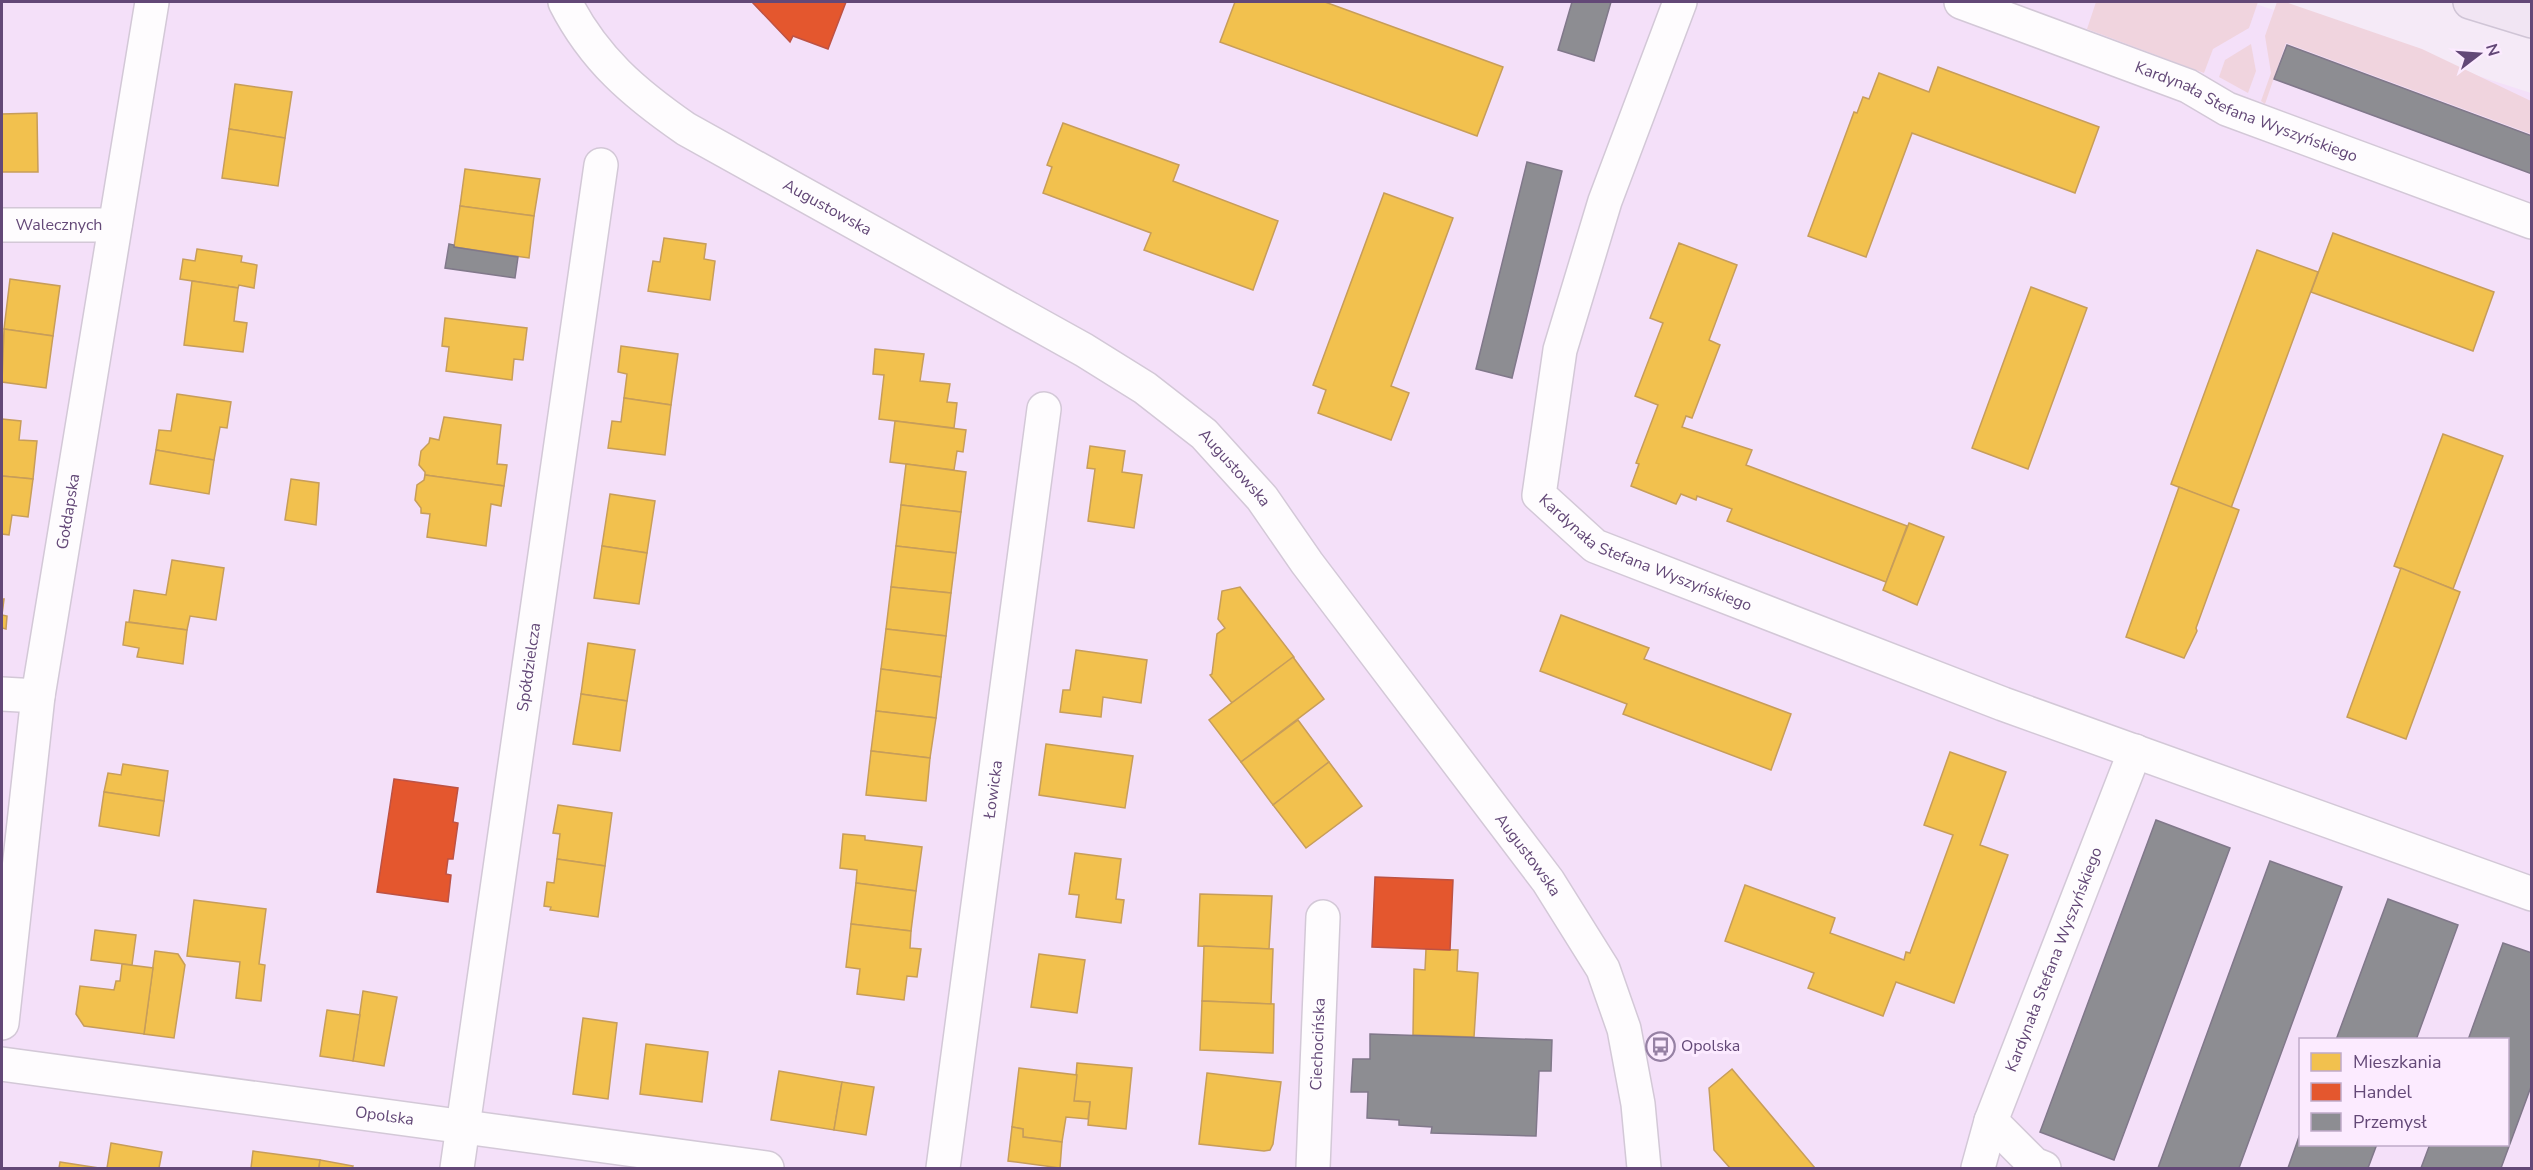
<svg xmlns="http://www.w3.org/2000/svg" width="2533" height="1170" viewBox="0 0 2533 1170" font-family="'Nunito Sans',sans-serif">
	<style>
		.residential { fill: #f4e0f9; fill-rule: evenodd }
		.green { fill: #f0d4de }
		.homes { fill: #f2c14e; stroke: #c79d5a; stroke-width: 1.5 }
		.shops { fill: #e4572e; stroke: #bd5244; stroke-width: 1.5 }
		.industry { fill: #8d8d92; stroke: #80788a; stroke-width: 1.5 }
		.lines { fill: none; stroke-linecap: round; stroke-linejoin: round }
		.minor-casing { stroke: #d3c8d7; stroke-width: 36 }
		.major-casing { stroke: #d0c5d6; stroke-width: 36 }
		.minor { stroke: #fefcfe; stroke-width: 33 }
		.major { stroke: #f1e5f3; stroke-width: 33 }
		.labels { text-anchor: middle; dominant-baseline: central; stroke-width: 6; stroke-linejoin: round; paint-order: stroke }
		.street-label { font-size: 16px; fill: #634877; stroke: #fcebff }
		.poi-label { font-size: 16px; fill: #634877; stroke: #fcebff; text-anchor: start }
	</style>
	<rect width="100%" height="100%" fill="#f5eaf7"/>
	<!-- residential -->
	<path class="residential" d="M2,2H2249L2531,93V1168H2ZM2300,1040H2508V1144H2300Z"/>
	<!-- green -->
	<g class="green">
		<path d="M2096,2H2258L2249,28L2213,49L2204,73L2087,29Z"/>
		<path d="M2277,2H2285L2422,49L2531,101V134L2286,43L2265,104L2261,101L2271,73L2265,36Z"/>
		<path d="M2251,44L2256,71L2248,93L2219,77L2225,60Z"/>
	</g>
	<!-- homes -->
	<g class="homes">
		<path d="M1235,2H1325L1503,67L1477,136L1220,42Z"/>
		<path d="M1938,67L2099,127L2075,193L1912,133L1866,257L1808,236L1854,112L1857,113L1863,97L1869,99L1879,73L1929,92Z"/>
		<path d="M235,84L292,92L285,138L229,129Z"/>
		<path d="M37,113L38,172H2V114Z"/>
		<path d="M1063,123L1179,165L1173,181L1278,221L1253,290L1144,250L1151,233L1043,193L1052,167L1047,165Z"/>
		<path d="M229,129L285,138L278,186L222,178Z"/>
		<path d="M465,169L540,179L534,216L460,206Z"/>
		<path d="M1384,193L1453,218L1391,386L1409,393L1391,440L1318,413L1326,390L1313,385Z"/>
		<path d="M460,206L534,216L529,258L454,247Z"/>
		<path d="M2333,233L2494,292L2473,351L2311,292Z"/>
		<path d="M664,238L706,244L704,259L715,261L710,300L648,291L653,261L660,262Z"/>
		<path d="M1679,243L1737,265L1709,340L1720,345L1692,418L1686,416L1682,427L1752,450L1746,465L1907,526L1886,582L1727,521L1732,509L1697,496L1696,500L1681,494L1676,504L1631,486L1639,464L1636,463L1658,405L1635,396L1663,323L1650,318Z"/>
		<path d="M197,249L242,256L241,262L257,265L254,288L239,285L238,288L180,279L183,259L195,261Z"/>
		<path d="M2257,250L2318,272L2231,508L2171,484Z"/>
		<path d="M10,279L60,286L53,336L4,329Z"/>
		<path d="M192,281L238,288L234,321L247,323L243,352L184,345Z"/>
		<path d="M2031,287L2087,308L2028,469L1972,448Z"/>
		<path d="M445,318L527,328L523,360L514,359L512,380L446,371L449,347L442,346Z"/>
		<path d="M4,329L53,336L46,388L2,382Z"/>
		<path d="M621,346L678,354L671,405L624,398L627,374L618,372Z"/>
		<path d="M875,349L924,354L920,381L950,384L947,402L957,403L954,428L879,419L884,375L873,374Z"/>
		<path d="M177,394L231,402L227,428L220,427L214,460L156,450L159,430L171,431Z"/>
		<path d="M624,398L671,405L665,455L608,448L612,421L621,422Z"/>
		<path d="M444,417L501,425L497,464L507,465L504,486L425,475V472L419,465L421,451L429,443L430,438L439,440Z"/>
		<path d="M2,419L21,421L19,440L37,441L33,479L2,476Z"/>
		<path d="M895,421L966,430L963,452L957,451L954,470L890,462Z"/>
		<path d="M2443,434L2503,456L2453,589L2394,566Z"/>
		<path d="M1090,446L1125,451L1122,472L1142,475L1134,528L1088,521L1095,469L1087,468Z"/>
		<path d="M156,450L214,460L209,494L150,484Z"/>
		<path d="M906,464L966,472L961,512L901,505Z"/>
		<path d="M425,475L504,486L501,506L491,504L486,546L427,537L430,514L421,513V508L415,500L417,485L424,480Z"/>
		<path d="M2,476L33,479L28,517L12,515L9,535L2,534Z"/>
		<path d="M291,479L319,483L316,525L285,520Z"/>
		<path d="M2179,487L2239,510L2196,628L2197,631L2184,658L2126,637Z"/>
		<path d="M610,494L655,501L647,553L602,546Z"/>
		<path d="M901,505L961,512L956,553L896,546Z"/>
		<path d="M1909,523L1944,537L1917,605L1883,590Z"/>
		<path d="M602,546L647,553L639,604L594,598Z"/>
		<path d="M896,546L956,553L951,593L891,587Z"/>
		<path d="M172,560L224,568L216,620L190,616L187,630L129,622L134,590L166,595Z"/>
		<path d="M2401,568L2460,592L2406,739L2347,717Z"/>
		<path d="M891,587L951,593L946,636L886,629Z"/>
		<path d="M1240,587L1294,657L1232,703L1210,675L1212,674L1217,634L1225,628L1218,619L1222,591Z"/>
		<path d="M2,599H4L2,615L7,616L6,629L2,628Z"/>
		<path d="M1561,615L1649,648L1644,659L1791,714L1771,770L1623,714L1627,704L1540,671Z"/>
		<path d="M126,622L187,630L183,664L137,657L139,648L123,645Z"/>
		<path d="M886,629L946,636L941,677L881,669Z"/>
		<path d="M588,643L635,650L627,701L581,694Z"/>
		<path d="M1076,650L1147,660L1141,703L1103,697L1101,717L1060,712L1063,690H1070Z"/>
		<path d="M1293,657L1324,699L1241,762L1209,720Z"/>
		<path d="M881,669L941,677L936,718L876,711Z"/>
		<path d="M581,694L627,701L620,751L573,744Z"/>
		<path d="M876,711L936,718L930,758L871,751Z"/>
		<path d="M1298,720L1329,762L1273,805L1241,762Z"/>
		<path d="M1046,744L1133,756L1125,808L1039,795Z"/>
		<path d="M871,751L930,758L926,801L866,795Z"/>
		<path d="M1950,752L2006,772L1980,845L2008,855L1954,1003L1896,982L1883,1016L1808,988L1814,973L1725,941L1745,885L1835,918L1830,933L1904,960L1906,952L1910,953L1953,835L1924,825Z"/>
		<path d="M1329,762L1362,806L1306,848L1273,805Z"/>
		<path d="M123,764L168,771L164,801L104,792L108,773L121,775Z"/>
		<path d="M104,792L164,801L159,836L99,826Z"/>
		<path d="M558,805L612,813L605,866L557,859L560,834L553,833Z"/>
		<path d="M843,834L865,836V840L922,847L916,891L856,883L857,870L840,868Z"/>
		<path d="M1075,853L1121,859L1116,899L1124,900L1121,923L1076,917L1079,895L1069,894Z"/>
		<path d="M557,859L605,866L598,917L550,910L551,907L544,906L547,882L554,883Z"/>
		<path d="M856,883L916,891L911,931L851,924Z"/>
		<path d="M1200,894L1272,896L1269,949L1198,946Z"/>
		<path d="M194,900L266,909L259,964L265,965L261,1001L236,998L240,962L187,956Z"/>
		<path d="M851,924L911,931L910,948L921,949L917,977L907,976L904,1000L857,994L860,969L846,967Z"/>
		<path d="M95,930L136,935L132,965L91,960Z"/>
		<path d="M1204,946L1273,949L1271,1004L1202,1001Z"/>
		<path d="M1426,949L1458,950L1457,971L1478,973L1474,1037L1413,1035L1414,969L1425,970Z"/>
		<path d="M155,951L178,954L185,965L174,1038L144,1034Z"/>
		<path d="M1039,954L1085,960L1077,1013L1031,1007Z"/>
		<path d="M122,964L153,968L144,1034L84,1026L76,1014L80,986L114,990L116,981H120Z"/>
		<path d="M363,991L397,997L384,1066L353,1061Z"/>
		<path d="M1202,1001L1274,1004L1273,1053L1200,1050Z"/>
		<path d="M327,1010L360,1015L353,1061L320,1056Z"/>
		<path d="M583,1018L617,1023L608,1099L573,1094Z"/>
		<path d="M646,1044L708,1052L702,1102L640,1094Z"/>
		<path d="M1077,1063L1132,1068L1126,1129L1088,1125L1090,1102L1074,1101Z"/>
		<path d="M1019,1068L1077,1075L1074,1101L1090,1102L1088,1119L1066,1117L1062,1142L1023,1137V1129L1012,1127Z"/>
		<path d="M1732,1069L1815,1168H1730L1714,1150L1709,1088Z"/>
		<path d="M779,1071L842,1082L834,1130L771,1120Z"/>
		<path d="M1207,1073L1281,1082L1273,1144L1270,1150L1264,1151L1199,1144Z"/>
		<path d="M842,1082L874,1087L866,1135L834,1130Z"/>
		<path d="M1012,1127L1023,1129V1137L1062,1142L1060,1168L1008,1161Z"/>
		<path d="M111,1143L162,1152L159,1168H107Z"/>
		<path d="M253,1151L320,1160L319,1168H251Z"/>
		<path d="M320,1160L353,1166L352,1168H319Z"/>
		<path d="M60,1162L99,1168H59Z"/>
	</g>
	<!-- shops -->
	<g class="shops">
		<path d="M752,2H846L828,49L793,36L790,42Z"/>
		<path d="M394,779L458,788L453,822L458,823L453,859H448L446,874L451,875L448,902L377,892Z"/>
		<path d="M1375,877L1453,880L1450,950L1372,947Z"/>
	</g>
	<!-- industry -->
	<g class="industry">
		<path d="M1572,2H1611L1594,61L1558,50Z"/>
		<path d="M2287,45L2532,136V174L2274,79Z"/>
		<path d="M1527,162L1562,171L1512,378L1476,369Z"/>
		<path d="M449,244L454,245V247L518,257L515,278L445,268Z"/>
		<path d="M2156,820L2230,848L2114,1160L2040,1132Z"/>
		<path d="M2270,861L2342,887L2239,1168H2158Z"/>
		<path d="M2388,899L2458,925L2416,1040H2336Z"/>
		<path d="M2503,943L2532,953V1084L2501,1168H2421L2430,1144H2508V1040H2468Z"/>
		<path d="M1370,1034L1552,1040L1551,1071H1539L1536,1136L1431,1133L1432,1127L1399,1125V1120L1367,1118L1368,1092H1351L1353,1059H1370Z"/>
		<path d="M2300,1134V1144H2377L2368,1168H2288Z"/>
	</g>
	<g class="lines">
		<defs>
			<g id="minor">
				<path id="s1" d="M565,2C594,59 634,93 686,129L1084,350L1145,388L1204,434L1262,498L1307,563L1548,881L1603,969L1624,1029L1638,1104L1644,1168"/>
				<path id="s2" d="M1680,2L1605,201L1560,350L1539,495L1595,546L2003,704L2532,894"/>
				<path id="s3" d="M1961,2L2188,86L2227,109L2532,222"/>
				<path id="s4" d="M2,225H115"/>
				<path d="M2,694L38,696"/>
				<path id="s5" d="M2,1023L38,696L152,2"/>
				<path id="s6" d="M2,1064L767,1168"/>
				<path d="M1991,1121L2034,1164L2044,1168"/>
				<path id="s7" d="M457,1168L601,165"/>
				<path id="s8" d="M943,1168L1044,409"/>
				<path id="s9" d="M1313,1168L1323,917"/>
				<path id="s10" d="M1978,1168L1991,1121L2135,751"/>
			</g>
			<path id="major" d="M2470,2L2532,21"/>
		</defs>
		<!-- minor casing -->
		<use href="#minor" class="minor-casing"/>
		<!-- major casing -->
		<use href="#major" class="major-casing"/>
		<!-- minor -->
		<use href="#minor" class="minor"/>
		<!-- major -->
		<use href="#major" class="major"/>
	</g>
	<!-- icons -->
	<defs>
		<symbol id="bus-ring" viewBox="-11 -11 22 22"><circle r="9.5" fill="#fcebff" stroke="#9681a4" stroke-width="1.5"/><path d="M-5-6H5V4H4V6H2V4H-2V6H-4V4H-5ZM-3.5-4V0h7V-4ZM-3.5 1.2v1.5H-2V1.2ZM2 1.2v1.5H3.5V1.2Z" fill="#9681a4"/></symbol>
	</defs>
	<g fill-rule="evenodd">
		<use href="#bus-ring" x="1644" y="1030" width="33" height="33"/>
	</g>
	<g class="labels">
		<!-- street labels -->
		<g class="street-label">
			<text stroke="none"><textPath href="#s3" startOffset="306">Kardynała Stefana Wyszyńskiego</textPath></text>
			<text stroke="none"><textPath href="#s1" startOffset="339">Augustowska</textPath></text>
			<text stroke="none"><textPath href="#s4" startOffset="57">Walecznych</textPath></text>
			<text stroke="none"><textPath href="#s1" startOffset="825">Augustowska</textPath></text>
			<text stroke="none"><textPath href="#s5" startOffset="516">Gołdapska</textPath></text>
			<text stroke="none"><textPath href="#s2" startOffset="638">Kardynała Stefana Wyszyńskiego</textPath></text>
			<text stroke="none"><textPath href="#s7" startOffset="506">Spółdzielcza</textPath></text>
			<text stroke="none"><textPath href="#s8" startOffset="382">Łowicka</textPath></text>
			<text stroke="none"><textPath href="#s1" startOffset="1311">Augustowska</textPath></text>
			<text stroke="none"><textPath href="#s10" startOffset="222">Kardynała Stefana Wyszyńskiego</textPath></text>
			<text stroke="none"><textPath href="#s9" startOffset="124">Ciechocińska</textPath></text>
			<text stroke="none"><textPath href="#s6" startOffset="386">Opolska</textPath></text>
		</g>
		<!-- poi labels -->
		<g class="poi-label">
			<text x="1681" y="1046">Opolska</text>
		</g>
	</g>
	<!-- border -->
	<rect width="2533" height="1170" fill="none" stroke="#634877" stroke-width="6"/>
	<!-- legend -->
	<rect x="2299" y="1038" width="210" height="108" fill="#fcebff" stroke="#bfaac9" stroke-width="1.5"/>
	<rect x="2311" y="1053" width="30" height="18" fill="#f2c14e" stroke="#bfaac9" stroke-width="1.5"/>
	<text x="2353" y="1068" font-size="18" fill="#634877">Mieszkania</text>
	<rect x="2311" y="1083" width="30" height="18" fill="#e4572e" stroke="#bfaac9" stroke-width="1.5"/>
	<text x="2353" y="1098" font-size="18" fill="#634877">Handel</text>
	<rect x="2311" y="1113" width="30" height="18" fill="#8d8d92" stroke="#bfaac9" stroke-width="1.5"/>
	<text x="2353" y="1128" font-size="18" fill="#634877">Przemysł</text>
	<!-- north arrow -->
	<g transform="translate(2479 54) rotate(73)" stroke="#fcebff" stroke-width="4.5" paint-order="stroke">
	<path d="M0-4.5L10 22L0 15L-10 22Z" fill="#634877"/>
	<text y="-9" font-size="16" font-weight="bold" text-anchor="middle" fill="#634877">N</text>
	</g>
</svg>
